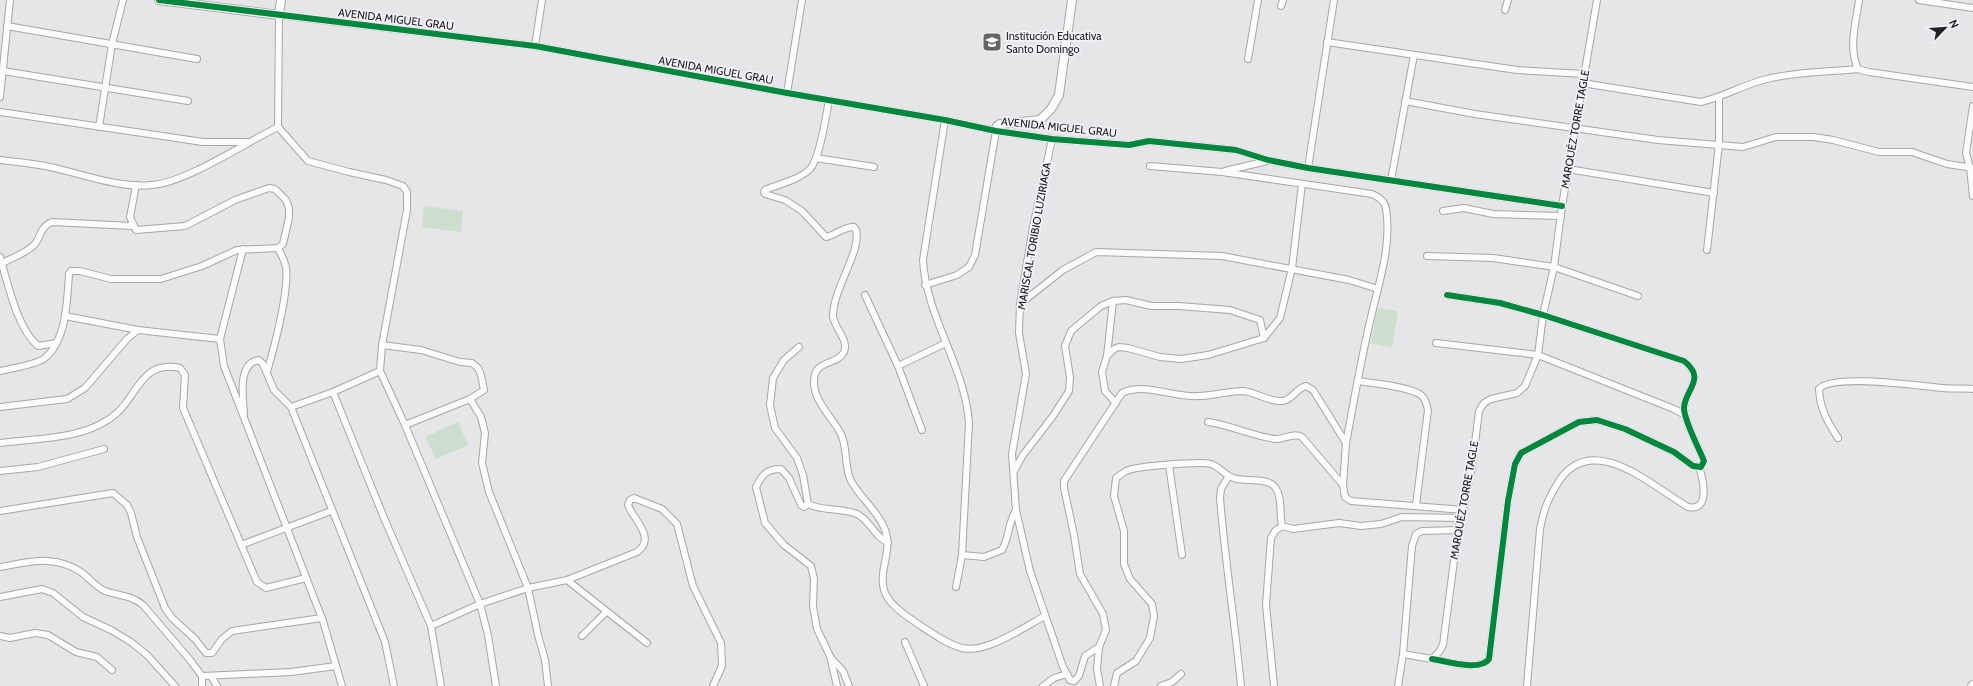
<svg xmlns="http://www.w3.org/2000/svg" width="1973" height="686" viewBox="0 0 1973 686" font-family="Cabin,sans-serif">
	<style>
		.green { fill: #cbded0 }
		.lines { fill: none; stroke-linecap: round; stroke-linejoin: round }
		.minor-casing { stroke: #a7a6a8; stroke-width: 8 }
		.tertiary-casing { stroke: #a7a6a8; stroke-width: 10 }
		.minor { stroke: #fbfbfb; stroke-width: 6 }
		.tertiary { stroke: #fbfbfb; stroke-width: 8 }
		.cycleway-casing { stroke: #f4f1f6; stroke-width: 8 }
		.cycleway { stroke: #00873e; stroke-width: 6 }
		.labels { text-anchor: middle; dominant-baseline: central; stroke-width: 3.5; stroke-linejoin: round; paint-order: stroke }
		.street-label { font-size: 11px; fill: #212022; stroke: #f4f1f6 }
		.poi-label { font-size: 11px; fill: #212022; stroke: #f4f1f6; text-anchor: start }
	</style>
	<rect width="100%" height="100%" fill="#e6e5e7"/>
	<!-- green -->
	<g class="green">
		<path d="M424,206L463,211L461,232L422,227Z"/>
		<path d="M1377,308L1398,311L1392,347L1371,343Z"/>
		<path d="M458,422L468,445L436,459L425,437Z"/>
	</g>
	<g class="lines">
		<defs>
			<g id="minor">
				<path d="M1919,0L1973,8"/>
				<path d="M1281,6L1283,0"/>
				<path d="M1505,10L1508,0"/>
				<path d="M7,26L197,59"/>
				<path d="M1327,42L1517,70L1584,74"/>
				<path d="M535,46L542,0"/>
				<path d="M1248,59L1258,0"/>
				<path d="M1858,69C1848,47 1856,23 1859,0"/>
				<path d="M3,71L188,101"/>
				<path d="M1582,83L1701,102C1723,97 1741,86 1763,80C1793,72 1826,72 1858,69L1869,72L1973,87"/>
				<path d="M787,93L802,0"/>
				<path d="M0,97L10,0"/>
				<path d="M829,100C826,115 820,159 810,169C799,180 779,184 765,190L764,192L765,194L785,200L802,211L826,237C836,235 845,226 854,227L856,230C862,250 833,289 833,316C834,328 849,339 844,352C837,366 814,359 814,381C813,401 833,418 841,434C848,449 844,467 851,481C860,497 875,509 883,525C895,549 878,568 884,590C888,604 904,614 915,622C929,631 946,644 962,648C986,654 1024,627 1045,616"/>
				<path d="M1405,101L1475,114L1658,140L1743,147L1776,137H1814L1833,140L1879,152H1912L1947,164L1973,168"/>
				<path d="M1973,106L1966,153L1970,168L1973,196"/>
				<path d="M0,112L203,142H246"/>
				<path d="M945,120L923,260C926,317 965,366 969,423L962,555L956,587"/>
				<path d="M99,127L112,44L123,0"/>
				<path d="M1052,139L1033,227L1020,304L1019,333L1026,374L1012,454L1016,510L1030,571L1063,667L1070,680L1074,681L1079,676L1085,656L1099,647"/>
				<path d="M816,158L874,167"/>
				<path d="M0,160C15,162 30,163 45,166C78,172 118,189 152,185C187,182 245,143 278,127"/>
				<path d="M1150,166L1222,172L1372,194C1379,197 1385,201 1386,209C1392,244 1379,283 1371,317C1361,359 1354,401 1346,443"/>
				<path d="M1308,168L1334,0"/>
				<path d="M1568,169L1714,193"/>
				<path d="M1225,171L1267,161"/>
				<path d="M1391,180L1414,55"/>
				<path d="M1443,211L1464,208L1493,214L1561,216"/>
				<path d="M243,249L220,339L224,366L323,621L342,686"/>
				<path d="M1707,250L1719,144V98"/>
				<path d="M1427,256L1493,258L1554,267L1638,296"/>
				<path d="M0,257C8,284 17,328 38,346L56,343"/>
				<path d="M2,263C12,258 24,254 33,246C42,238 38,228 52,222L132,226"/>
				<path d="M925,285L957,275L969,267L975,255L996,131"/>
				<path d="M865,295L898,366L922,430"/>
				<path d="M1020,304L1063,270L1096,252L1222,256L1349,280L1378,289"/>
				<path d="M65,316L138,330L220,339"/>
				<path d="M1436,343L1538,355L1674,409L1685,415"/>
				<path d="M382,345L421,350L460,362L472,363L478,368L481,375L484,390L470,399L405,425"/>
				<path d="M799,347L784,360L773,378L770,405L775,428L797,458L803,475L808,504L804,507L801,505L789,478L781,469C766,469 762,475 756,487L765,523L784,545L811,566L814,579L813,606L817,629L830,656L837,686"/>
				<path d="M1107,356L1113,301"/>
				<path d="M898,366L946,343"/>
				<path d="M0,371C10,369 38,364 45,358C67,339 67,301 69,274L71,271H80L111,279H161L202,266L237,250L278,248L283,244L289,218V208L286,200L275,189L269,188L235,200L185,226L136,230L130,217L136,185"/>
				<path d="M267,372C274,348 289,292 286,268C285,261 281,254 278,248"/>
				<path d="M1358,381C1371,383 1414,387 1422,396C1426,400 1427,405 1428,410L1416,505"/>
				<path d="M333,392L384,518L431,626L441,686"/>
				<path d="M470,399L481,417L485,433L482,463L489,492L528,588L538,635L545,660L548,686"/>
				<path d="M1116,403L1105,391L1102,372L1107,356L1114,349L1119,347L1128,348L1160,357L1181,359L1208,355L1264,338L1280,318L1292,268L1302,184"/>
				<path d="M0,407L67,399L85,388L127,339L138,330"/>
				<path d="M291,407L333,392L380,371"/>
				<path d="M244,413C243,398 237,363 259,360L263,364L274,390L291,407L385,642L394,686"/>
				<path d="M1208,422C1231,425 1252,436 1275,439C1284,440 1293,432 1302,437L1343,485"/>
				<path d="M1838,438C1827,421 1820,409 1819,389C1832,373 1920,386 1942,388C1953,389 1963,388 1973,389"/>
				<path d="M0,443C38,438 87,440 117,413C138,394 142,360 180,368L185,375L183,408L257,582L266,588L306,578"/>
				<path d="M1169,465L1182,555"/>
				<path d="M0,471L38,467L104,449"/>
				<path d="M1014,471L1023,455L1053,416L1069,391L1070,377L1065,346L1071,331L1101,306L1113,301L1126,300L1151,306H1179L1230,310L1260,320L1264,338"/>
				<path d="M1228,477L1221,489L1220,498C1225,561 1235,623 1241,686"/>
				<path d="M808,504C824,512 841,507 857,514C870,520 875,538 888,542"/>
				<path d="M0,511L113,493L127,505L131,513L137,537L165,608L172,618L195,639L206,653H212L222,639L232,631L322,618"/>
				<path d="M241,545L331,511"/>
				<path d="M962,555L984,557L1002,550C1010,535 1007,526 1016,510"/>
				<path d="M0,567C30,562 54,554 81,572C89,578 96,587 105,591C119,596 131,595 143,605L190,660L202,676V686"/>
				<path d="M567,580L647,643"/>
				<path d="M0,597L42,589L53,593L83,617L111,630L131,642L147,655L175,686"/>
				<path d="M431,626L480,604L528,588L567,580L637,552C657,538 633,519 628,505L630,500L634,498L662,509L677,524L693,586L721,643L722,666L713,686"/>
				<path d="M0,636L10,638L35,633L48,635L76,652L97,657L112,670"/>
				<path d="M582,636L606,612"/>
				<path d="M905,642L924,686"/>
				<path d="M1403,654L1432,659L1439,652L1443,645L1458,530L1472,467L1479,411L1484,403L1491,399L1517,393L1525,386L1538,355L1543,315L1554,267L1562,206L1597,0"/>
				<path d="M831,658L843,671L849,686"/>
				<path d="M1432,659C1446,661 1480,672 1489,659L1508,501L1515,464L1521,453L1579,422L1597,420L1625,429L1674,452L1693,466L1701,467L1704,461C1699,448 1684,421 1684,408C1685,389 1707,379 1684,361L1543,315L1500,303L1447,295"/>
				<path d="M202,676L291,672L336,666"/>
				<path d="M211,676L217,686"/>
				<path d="M496,686L488,635L480,604L405,425L380,371L382,345L407,210V192L403,186L386,180L349,172L308,161L278,127L279,15L535,46L787,93L945,120L996,131L1052,139L1129,145L1149,141L1236,150L1268,160L1308,168L1562,206"/>
				<path d="M1043,686L1054,678L1067,674"/>
				<path d="M1100,686L1097,669L1099,647L1106,630L1103,614L1080,574L1074,535L1064,488V481L1122,393C1146,382 1173,398 1198,396C1213,396 1228,391 1243,391C1256,392 1268,402 1282,401C1293,400 1296,388 1306,386L1313,390L1346,443L1343,485L1345,497L1351,501L1464,510"/>
				<path d="M1114,686L1117,673L1136,661L1150,638L1154,616L1152,604L1130,579L1124,564V531L1114,496L1116,478C1119,476 1123,473 1126,471C1135,466 1202,461 1211,464C1222,468 1224,476 1237,479C1248,481 1268,478 1275,487C1283,498 1279,513 1282,526L1293,529L1339,523L1361,526L1381,524L1402,517L1462,518"/>
				<path d="M1161,686L1172,682L1181,674"/>
				<path d="M1274,686L1266,605L1271,538L1275,531L1282,526"/>
				<path d="M1398,686L1403,654L1412,546L1416,534L1422,531L1458,530"/>
				<path d="M1527,686L1540,529C1544,508 1548,499 1559,481C1593,430 1653,487 1688,507C1711,512 1703,479 1699,467"/>
			</g>
			<g id="tertiary">
				<path d="M159,0L279,15L281,0"/>
				<path d="M996,131L997,126L1000,124L1040,120L1051,109L1059,95L1072,0"/>
				<path d="M1972,686L1973,685"/>
			</g>
		</defs>
		<!-- minor casing -->
		<use href="#minor" class="minor-casing"/>
		<!-- tertiary casing -->
		<use href="#tertiary" class="tertiary-casing"/>
		<!-- minor -->
		<use href="#minor" class="minor"/>
		<!-- tertiary -->
		<use href="#tertiary" class="tertiary"/>
		<defs>
			<g id="cycleway">
				<path d="M159,0L535,46L787,93L945,120L996,131L1052,139L1129,145L1149,141L1236,150L1268,160L1308,168L1562,206"/>
				<path d="M1432,659C1446,661 1480,672 1489,659L1508,501L1515,464L1521,453L1579,422L1597,420L1625,429L1674,452L1693,466L1701,467L1704,461C1699,448 1684,421 1684,408C1685,389 1707,379 1684,361L1543,315L1500,303L1447,295"/>
			</g>
		</defs>
		<!-- cycleway casing -->
		<use href="#cycleway" class="cycleway-casing"/>
		<!-- cycleway -->
		<use href="#cycleway" class="cycleway"/>
	</g>
	<!-- icons -->
	<defs>
		<symbol id="school-square" viewBox="-11 -11 22 22"><rect x="-9" y="-9" width="18" height="18" rx="4" fill="#666567" stroke="#f4f1f6"/><path d="M0-5L7-2L0 1L-7-2ZM-4 1L0 2.5L4 1V4Q0 6-4 4Z" fill="#fff"/></symbol>
	</defs>
	<g fill-rule="evenodd">
		<use href="#school-square" x="981" y="31" width="22" height="22"/>
	</g>
	<g class="labels">
		<!-- street labels -->
		<g class="street-label">
			<text transform="translate(396 19) rotate(7)">AVENIDA MIGUEL GRAU</text>
			<text transform="translate(716 70) rotate(10)">AVENIDA MIGUEL GRAU</text>
			<text transform="translate(1059 127) rotate(6)">AVENIDA MIGUEL GRAU</text>
			<text transform="translate(1575 129) rotate(-80)">MARQUÉZ TORRE TAGLE</text>
			<text transform="translate(1034 236) rotate(-80)">MARISCAL TORIBIO LUZIRIAGA</text>
			<text transform="translate(1464 500) rotate(-80)">MARQUÉZ TORRE TAGLE</text>
		</g>
		<!-- poi labels -->
		<g class="poi-label">
			<text x="1006" y="36">Institución Educativa<tspan x="1006" dy="13">Santo Domingo</tspan></text>
		</g>
	</g>
	<!-- north arrow -->
	<g transform="translate(1945 28) rotate(65)" stroke="#f4f1f6" stroke-width="3" paint-order="stroke">
	<path d="M0-3L7 15L0 10L-7 15Z" fill="#212022"/>
	<text y="-6" font-size="11" font-weight="bold" text-anchor="middle" fill="#212022">N</text>
	</g>
</svg>
